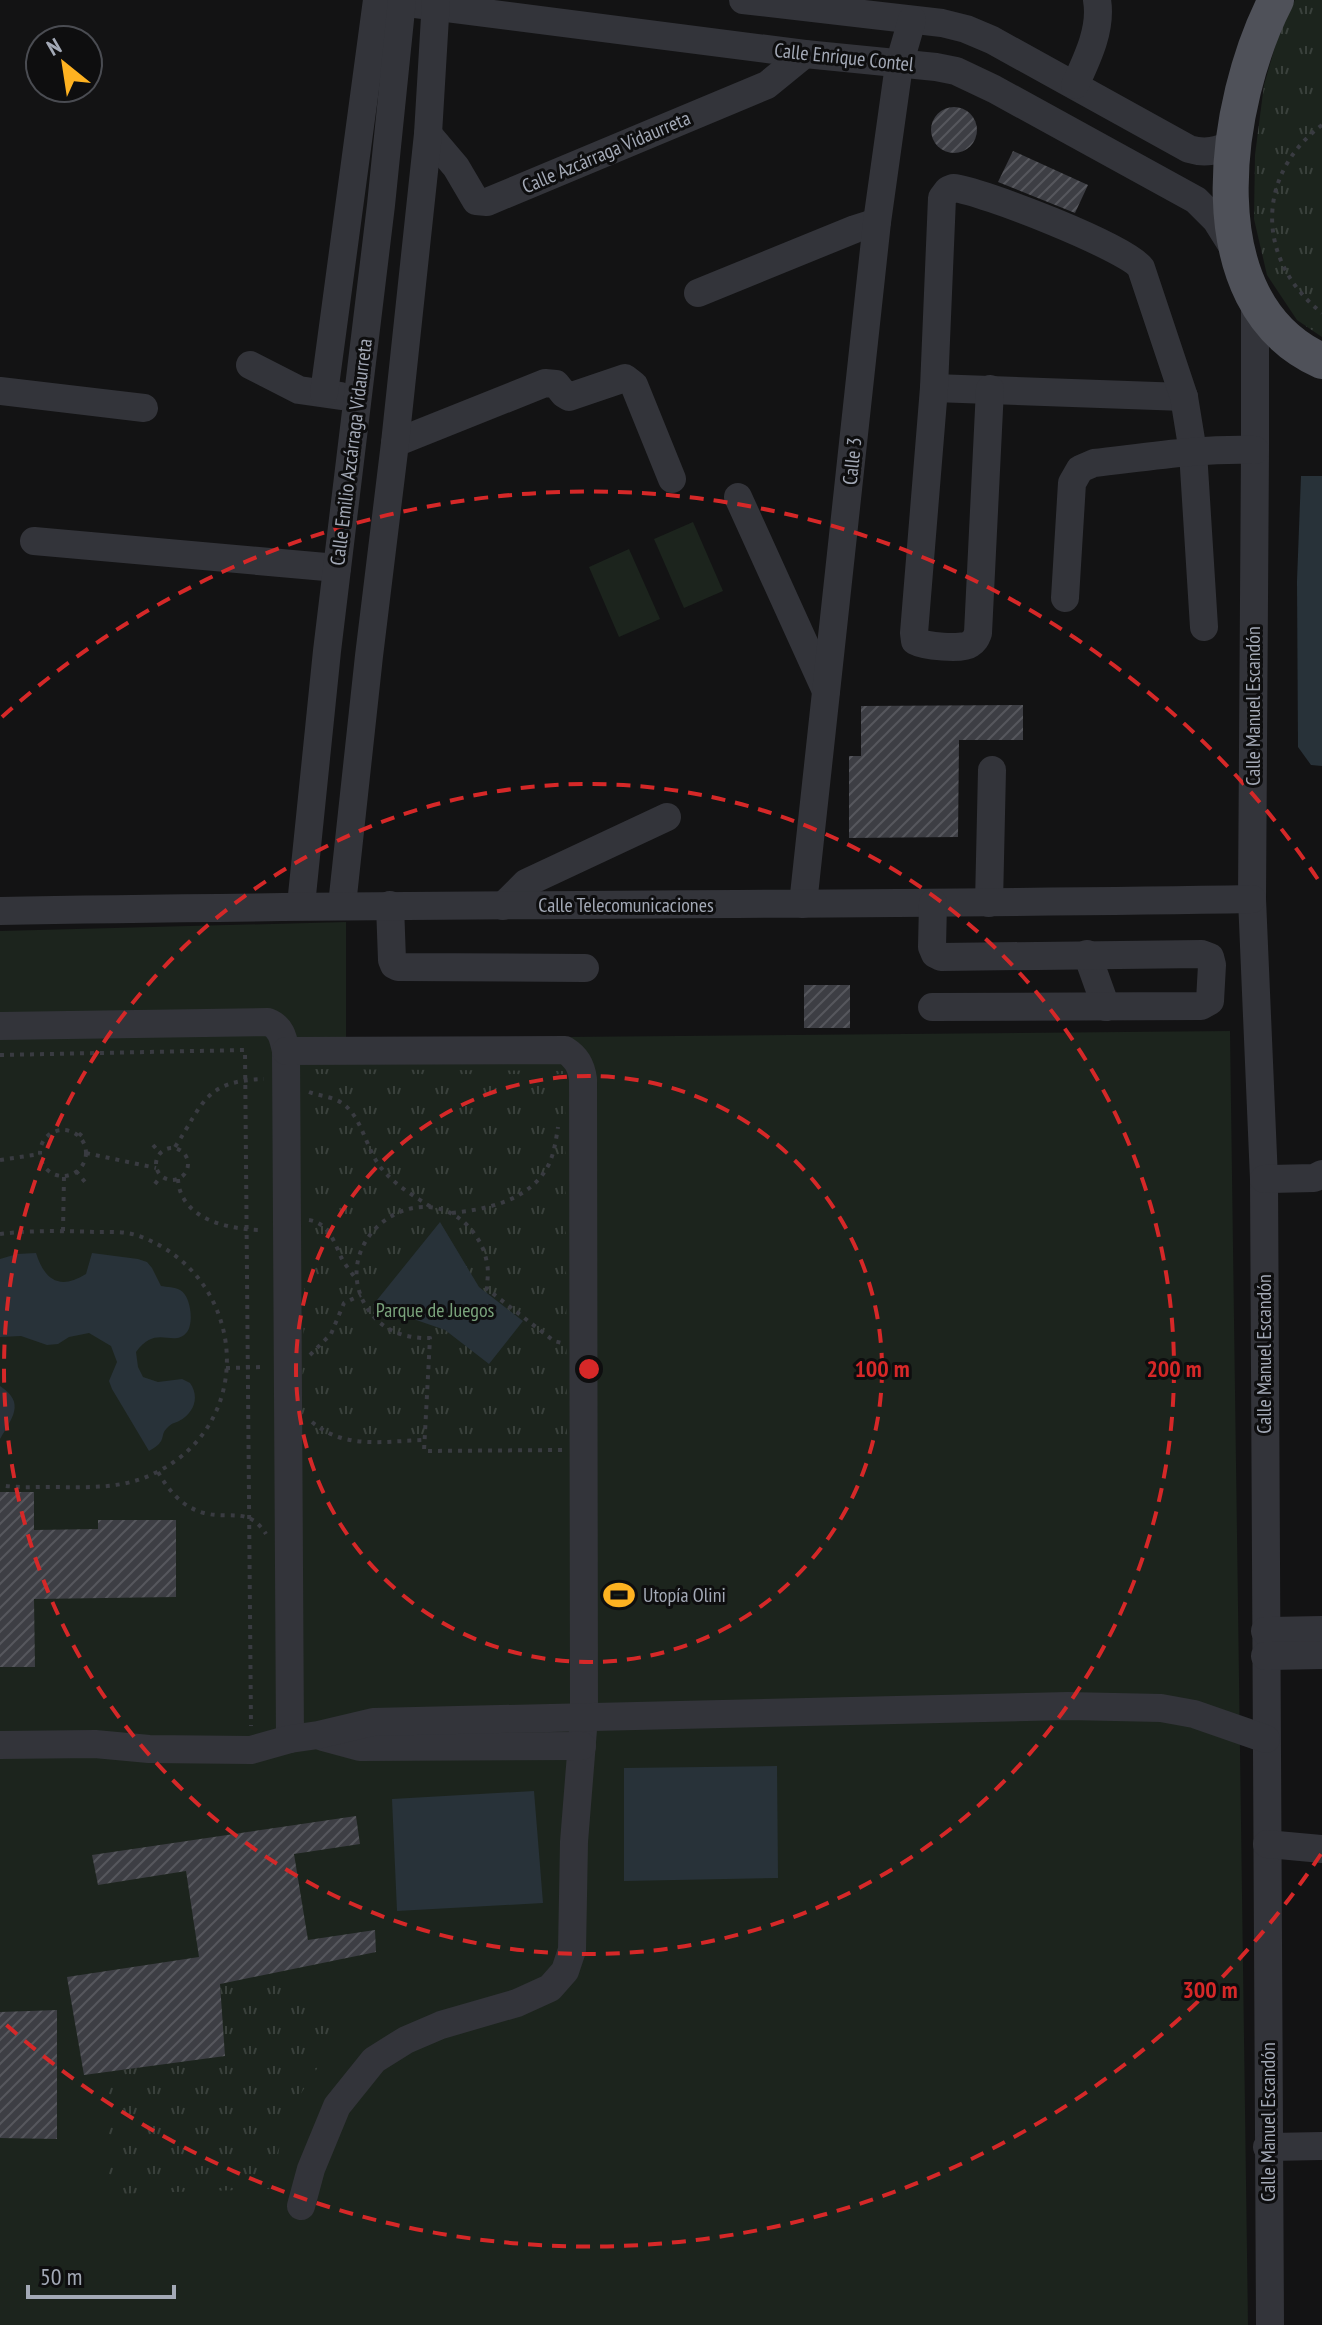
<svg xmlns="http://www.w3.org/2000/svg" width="1322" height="2325" viewBox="0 0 1322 2325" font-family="'PT Sans Narrow',sans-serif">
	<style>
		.green { fill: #1c241d }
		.park { fill: url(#park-tufts) }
		.water { fill: #283239 }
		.building { fill: url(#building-hatch) }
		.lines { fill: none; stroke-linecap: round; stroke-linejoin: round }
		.path { stroke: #393b41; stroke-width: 4; stroke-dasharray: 4 6; stroke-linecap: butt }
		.minor { stroke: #33343a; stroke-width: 28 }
		.major { stroke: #4f5159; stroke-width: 36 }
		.ring { fill: none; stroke: #d62828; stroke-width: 4; stroke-dasharray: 14 10 }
		.labels { text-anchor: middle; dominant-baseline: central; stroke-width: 6; stroke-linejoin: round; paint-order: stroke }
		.street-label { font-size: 20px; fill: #a3a9b6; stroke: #0e0e0f }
		.park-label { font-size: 20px; fill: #79a27b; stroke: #0e0e0f }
		.poi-label { font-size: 20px; fill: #a3a9b6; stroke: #0e0e0f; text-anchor: start }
		.centre { fill: #d62828; stroke: #0e0e0f; stroke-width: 4 }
		.ring-label { font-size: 24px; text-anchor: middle; font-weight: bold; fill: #d62828; stroke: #0e0e0f; stroke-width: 6; stroke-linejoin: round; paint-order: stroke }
	</style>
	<defs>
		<pattern id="park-tufts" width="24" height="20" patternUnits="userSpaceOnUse" patternTransform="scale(2)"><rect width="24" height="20" fill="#1c241d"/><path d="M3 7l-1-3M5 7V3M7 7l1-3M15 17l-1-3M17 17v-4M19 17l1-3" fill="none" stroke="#3a413c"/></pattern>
		<pattern id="building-hatch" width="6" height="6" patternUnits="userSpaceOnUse" patternTransform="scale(2)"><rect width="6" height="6" fill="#3d3e44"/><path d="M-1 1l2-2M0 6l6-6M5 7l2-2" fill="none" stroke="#56575d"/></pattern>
	</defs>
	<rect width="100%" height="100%" fill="#131314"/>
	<!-- green -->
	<g class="green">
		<path d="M693,522L723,591L684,608L654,539Z"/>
		<path d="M629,549L660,619L619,637L589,567Z"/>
		<path d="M346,922V1039L1230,1031L1248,2325H0V931Z"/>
	</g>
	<!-- park -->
	<g class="park">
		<path d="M1295,0H1322V337L1297,320L1267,275L1254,219L1255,155L1264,85L1279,33Z"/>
		<path d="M309,1069L565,1071L567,1441L301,1444Z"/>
		<path d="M289,1970L339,2035L296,2101L280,2144L272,2189L109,2194V2072L225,2056L220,1984Z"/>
	</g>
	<!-- water -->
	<g class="water">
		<path d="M1301,476H1322V766L1311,765L1298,747L1297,581Z"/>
		<path d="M440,1222L479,1287L523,1321L489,1364L445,1330L373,1305Z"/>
		<path d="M36,1253C45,1281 60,1290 86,1274L92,1253L138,1259L147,1262L152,1268L161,1286C167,1287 175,1287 180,1290C191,1296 194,1323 187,1332C173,1349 157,1323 136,1352L138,1367L143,1377L158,1382L182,1379L190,1383C200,1397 194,1413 179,1421C175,1423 172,1423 168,1427C158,1436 169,1440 149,1451L112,1389L109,1381L117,1362L111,1346L89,1333L69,1337L58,1344L47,1345L21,1336L0,1337V1259L17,1254Z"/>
		<path d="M0,1386C26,1403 12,1418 0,1439Z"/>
		<path d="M777,1766L778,1878L624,1881V1768Z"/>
		<path d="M534,1791L543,1903L397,1911L392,1799Z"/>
	</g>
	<!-- building -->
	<g class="building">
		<circle cx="954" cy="130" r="23"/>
		<path d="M1013,151L1088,185L1075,213L998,182Z"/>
		<path d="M1023,705V740H959L958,837L849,838V756H861V706Z"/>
		<rect x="804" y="985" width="46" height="43"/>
		<path d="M0,1492H34V1530L98,1529V1520H176V1597L34,1599L35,1667H0Z"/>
		<path d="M356,1816L360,1844L294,1854L308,1940L375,1930L376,1952L220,1984L225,2056L84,2075L67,1977L199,1957L186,1871L98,1885L92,1855Z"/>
		<path d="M57,2010V2139L0,2138V2012Z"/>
	</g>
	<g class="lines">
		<!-- path -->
		<g class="path">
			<path d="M1322,125C1254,176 1257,262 1322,313"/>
			<path d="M0,1055L245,1050L251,1726"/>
			<path d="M309,1092C317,1095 326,1096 334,1099C362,1109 364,1148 382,1169C395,1185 414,1196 431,1207"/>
			<circle cx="63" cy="1153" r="23"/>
			<path d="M79,1136L85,1129"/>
			<path d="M153,1145L160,1153"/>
			<path d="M175,1147C204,1103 204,1081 264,1079"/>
			<circle cx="172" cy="1164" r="16"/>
			<path d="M86,1153L156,1168"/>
			<path d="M0,1160L40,1154"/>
			<path d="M76,1171L85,1182"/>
			<path d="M178,1179C180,1220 231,1230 263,1230"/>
			<path d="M155,1184L161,1176"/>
			<path d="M452,1213C489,1209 531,1200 549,1164C554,1153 556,1140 558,1127"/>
			<path d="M309,1220C328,1223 334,1241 341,1257C345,1265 351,1272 356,1279"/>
			<path d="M63,1231L64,1176"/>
			<path d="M0,1234C32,1230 65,1231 97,1232C111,1232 126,1231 139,1236C246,1275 260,1422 155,1473C121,1490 86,1487 48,1487C32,1487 16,1488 0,1485"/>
			<path d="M310,1355L331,1334L344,1303L361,1295"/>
			<path d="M226,1368L264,1367"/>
			<path d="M312,1422C345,1450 384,1441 424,1440"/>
			<path d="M562,1450L424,1451L430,1338C405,1339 381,1330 367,1308C326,1243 415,1172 468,1226C478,1237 485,1249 487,1264C489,1272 487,1281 487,1289L554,1341L562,1343"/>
			<path d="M158,1472C169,1491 182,1507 204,1513C231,1520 248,1506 266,1534"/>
		</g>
		<!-- minor -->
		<g class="minor">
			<path d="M384,0L805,54L936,67L956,71L994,89L1196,200L1216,220L1236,252"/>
			<path d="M743,0L942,23L966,29L992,40L1189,149C1205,154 1218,151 1233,143"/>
			<path d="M1075,85C1087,59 1102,29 1097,0"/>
			<path d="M428,134L456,167L476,201L487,202L767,85L805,54"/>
			<path d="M698,293L855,229L877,222"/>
			<path d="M1255,296V450L1252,899L1264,1179L1270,2325"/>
			<path d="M250,365L299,390L341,396"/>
			<path d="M934,388L1184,397"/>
			<path d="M990,389L978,633C976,638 975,641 970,644C962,650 924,646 915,641L914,633L934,388L942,198L948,190L953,188C980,190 1128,248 1141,268L1184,397L1193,452L1204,627"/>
			<path d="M0,391L144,408"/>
			<path d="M324,393L377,0"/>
			<path d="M395,443L545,383L556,384L564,394L569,397L625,378L634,385L672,479"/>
			<path d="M738,497L826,691"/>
			<path d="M34,541L337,568"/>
			<path d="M1065,598L1072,483L1080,469L1094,463C1147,457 1202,448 1255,450"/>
			<path d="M989,903L992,770"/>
			<path d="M803,904L877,222L899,65L912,20"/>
			<path d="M301,905L327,651L381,205L402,0"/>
			<path d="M342,905L369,656L395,443L428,134L436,0"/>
			<path d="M390,905L392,960L394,965L398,967L585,968"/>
			<path d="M503,906L526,883L667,817"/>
			<path d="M0,911C417,903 834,906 1252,899"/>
			<path d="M1087,954L1106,1007"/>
			<path d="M932,1007L1201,1006L1210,1001L1212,965L1210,957L1202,954L941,957L935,954L932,947L933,903"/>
			<path d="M0,1026L268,1022C281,1027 283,1037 286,1051L290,1739"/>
			<path d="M286,1051L565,1050C576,1057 581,1065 583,1079L584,1717L574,1842L572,1950L565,1971L550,1988L517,2003L441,2025L406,2040L374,2060L337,2106L311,2169L301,2206"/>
			<path d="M1264,1179L1314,1178L1322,1174"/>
			<path d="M1265,1631L1322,1630"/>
			<path d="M1265,1656L1322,1655"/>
			<path d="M323,1737L360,1747L582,1746"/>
			<path d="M0,1745L95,1744L149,1749L251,1750L290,1739L318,1735L373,1722L1068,1706L1161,1708L1194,1714L1266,1739"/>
			<path d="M1267,1844L1322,1849"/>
			<path d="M1267,2147L1322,2146"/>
		</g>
		<!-- major -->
		<path class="major" d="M1276,0C1224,101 1192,303 1322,361"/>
	</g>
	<!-- distance rings -->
	<g class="ring">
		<circle cx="589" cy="1369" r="293"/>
		<circle cx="589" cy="1369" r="585"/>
		<path d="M1321 1854A878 878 0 0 1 2 2021M2 717A878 878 0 0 1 1321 884"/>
	</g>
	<!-- icons -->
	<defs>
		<symbol id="stadium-bare" viewBox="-9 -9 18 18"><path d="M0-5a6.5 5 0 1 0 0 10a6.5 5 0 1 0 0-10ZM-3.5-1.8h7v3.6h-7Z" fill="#feb221" stroke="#0e0e0f" stroke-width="2.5" paint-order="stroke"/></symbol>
	</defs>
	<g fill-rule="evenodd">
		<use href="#stadium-bare" x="597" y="1573" width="44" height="44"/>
	</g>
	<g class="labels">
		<!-- street labels -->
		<g class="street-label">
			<text transform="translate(844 57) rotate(6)">Calle Enrique Contel</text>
			<text transform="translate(606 152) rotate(-23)">Calle Azcárraga Vidaurreta</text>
			<text transform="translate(351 452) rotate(-83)">Calle Emilio Azcárraga Vidaurreta</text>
			<text transform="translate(852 461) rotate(-84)">Calle 3</text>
			<text transform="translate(1253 706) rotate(-90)">Calle Manuel Escandón</text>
			<text x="626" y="905">Calle Telecomunicaciones</text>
			<text transform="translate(1264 1354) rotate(-90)">Calle Manuel Escandón</text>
			<text transform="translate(1268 2122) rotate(-90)">Calle Manuel Escandón</text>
		</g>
		<!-- park labels -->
		<g class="park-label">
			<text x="435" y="1310">Parque de Juegos</text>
		</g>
		<!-- poi labels -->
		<g class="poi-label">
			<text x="643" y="1595">Utopía Olini</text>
		</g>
	</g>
	<circle cx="589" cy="1369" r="12" class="centre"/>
	<g class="ring-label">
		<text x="882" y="1377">100 m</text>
		<text x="1174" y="1377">200 m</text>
		<text x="1210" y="1998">300 m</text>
	</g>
	<!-- north arrow -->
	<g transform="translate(64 64) rotate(330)"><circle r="38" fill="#0e0e0f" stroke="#4a4c52" stroke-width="2"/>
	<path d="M0-6L14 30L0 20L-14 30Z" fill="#feb221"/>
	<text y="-12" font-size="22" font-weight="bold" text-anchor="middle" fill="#a3a9b6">N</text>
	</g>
	<!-- scale -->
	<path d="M28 2285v12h146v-12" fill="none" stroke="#a3a9b6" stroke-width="4"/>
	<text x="40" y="2285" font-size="24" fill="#a3a9b6" stroke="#0e0e0f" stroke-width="6" paint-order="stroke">50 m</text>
</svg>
